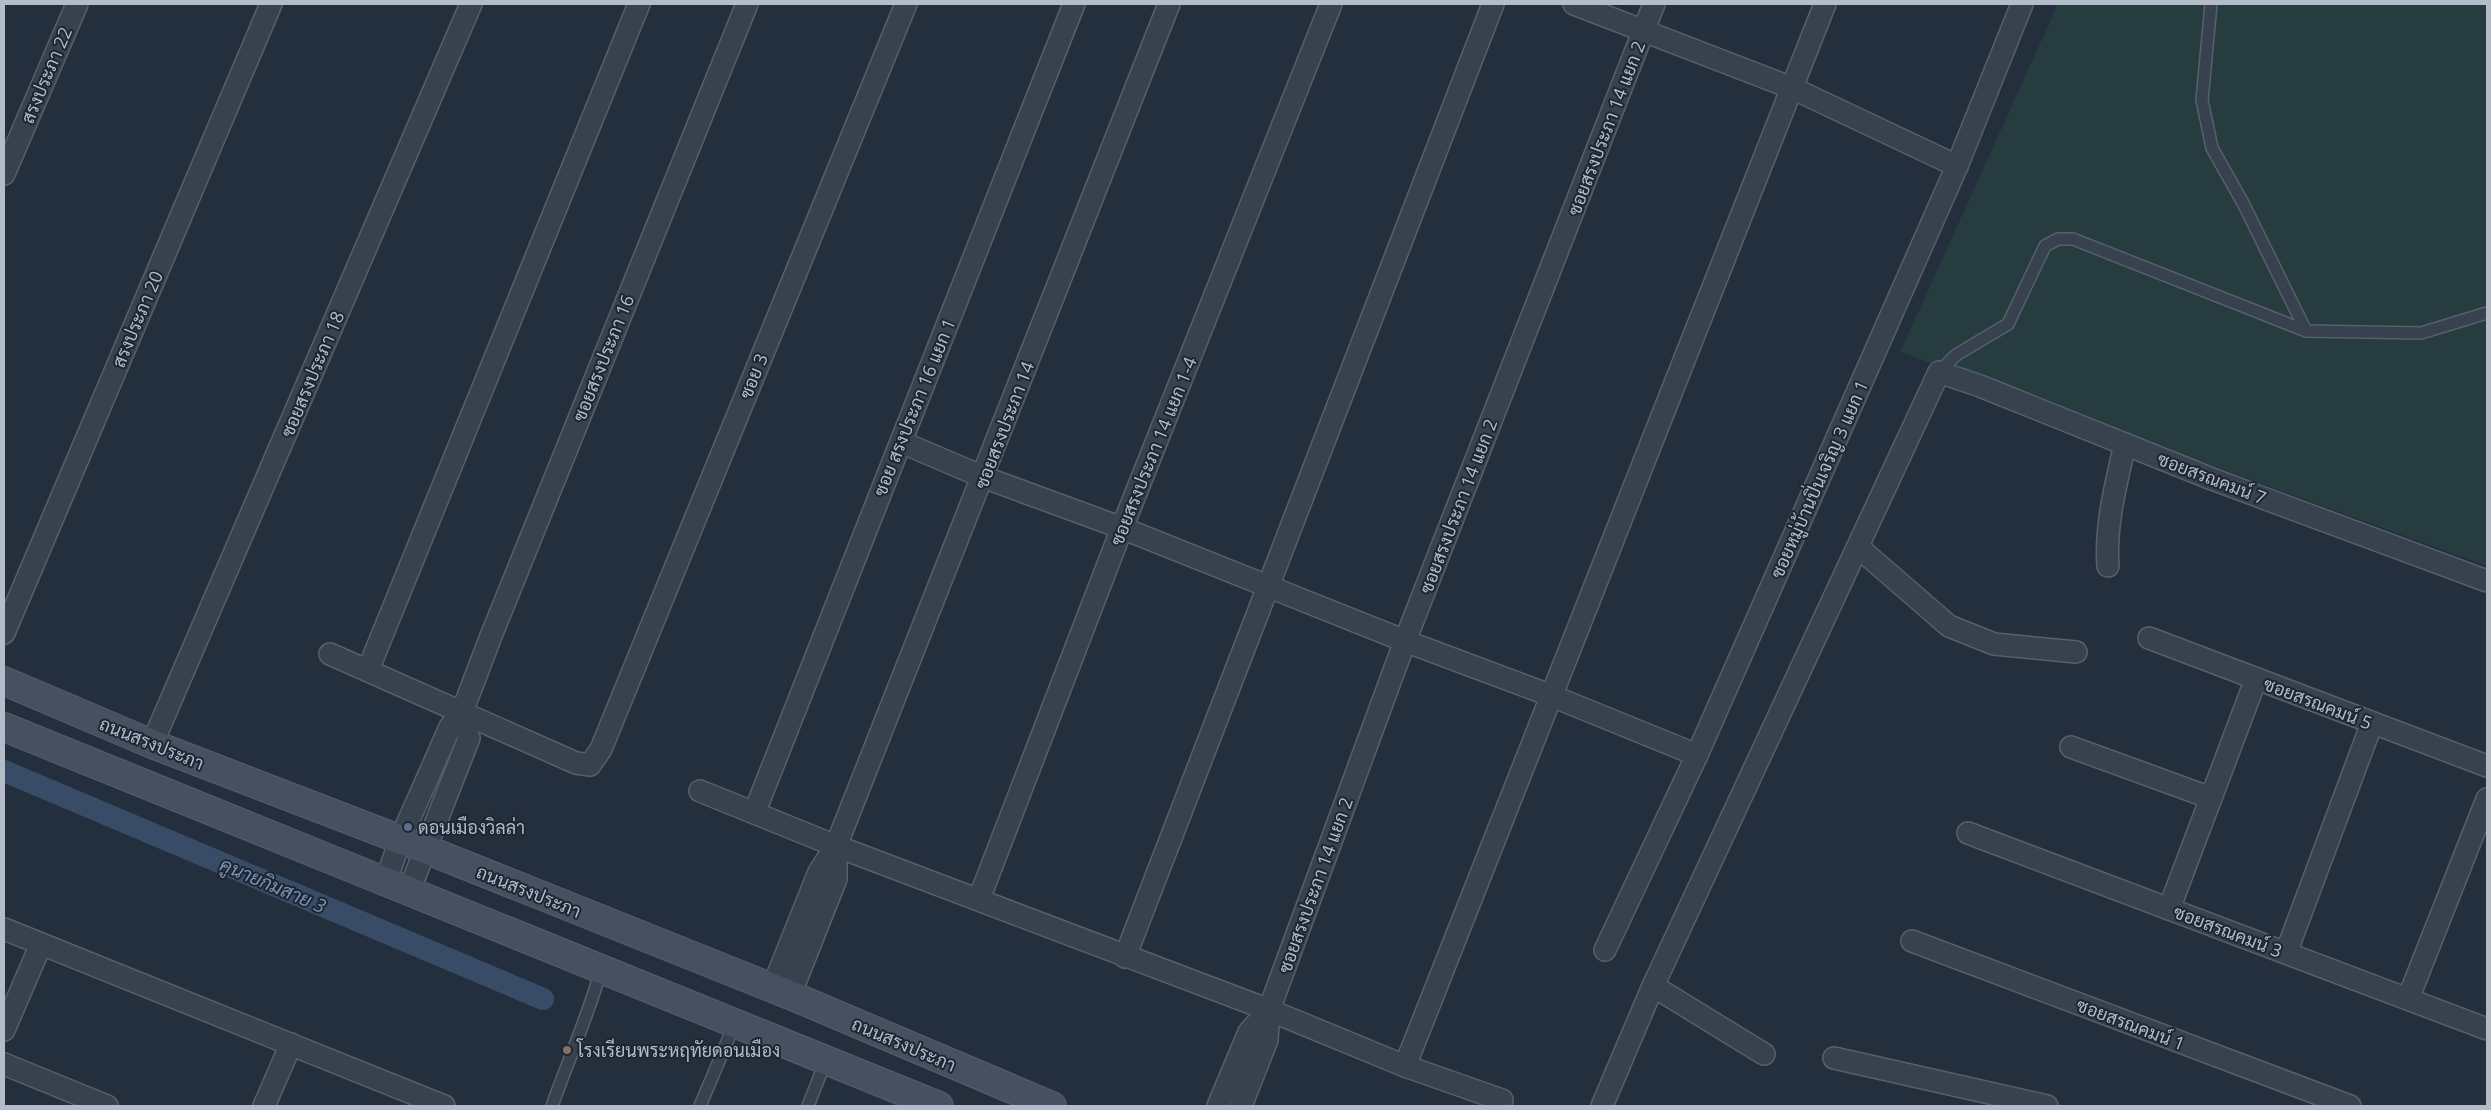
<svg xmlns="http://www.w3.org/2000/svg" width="2491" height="1110" viewBox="0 0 2491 1110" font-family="'Open Sans',Sarabun,sans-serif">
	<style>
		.green { fill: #263c3f }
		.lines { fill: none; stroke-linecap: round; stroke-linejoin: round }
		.canal { stroke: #394c67; stroke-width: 22 }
		.lane-casing { stroke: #565f6c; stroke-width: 14 }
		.street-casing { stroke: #565f6c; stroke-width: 24 }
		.secondary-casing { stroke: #565f6c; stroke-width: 30 }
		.lane { stroke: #38414e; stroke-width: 11 }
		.street { stroke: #38414e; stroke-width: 21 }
		.secondary { stroke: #465061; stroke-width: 28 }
		.service-dot { fill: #5c6f8a; stroke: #1d2633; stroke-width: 2 }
		.education-dot { fill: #8d6e63; stroke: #1d2633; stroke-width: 2 }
		.labels { text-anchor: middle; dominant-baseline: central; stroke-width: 4; stroke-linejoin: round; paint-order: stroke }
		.street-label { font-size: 18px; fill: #b4bcc9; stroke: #1d2633 }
		.poi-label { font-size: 18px; fill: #b4bcc9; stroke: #1d2633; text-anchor: start }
		.water-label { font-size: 19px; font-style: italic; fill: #7c92b1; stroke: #1d2633 }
	</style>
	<rect width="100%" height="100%" fill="#242f3e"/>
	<!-- green -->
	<path class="green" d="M2058,4H2487V566L1900,352Z"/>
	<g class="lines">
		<!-- canal -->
		<path class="canal" d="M4,771L543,999"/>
		<defs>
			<g id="lane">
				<path d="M2211,4L2202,100L2212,148L2243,203L2306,331"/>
				<path d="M1939,372L1956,355L2008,324L2045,246L2058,239H2073L2306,331L2421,333L2487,313"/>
				<path d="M552,1106C568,1061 588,1016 601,970"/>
				<path d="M700,1106L735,1023"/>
				<path d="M808,1106L826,1060"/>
			</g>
			<g id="street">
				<path d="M1574,4L1792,88L1957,166"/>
				<path d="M4,174L77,4"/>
				<path d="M901,442L983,477L1122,528L1405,641L1552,696L1697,755"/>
				<path d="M1858,547L1949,626L1994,644L2076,652"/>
				<path d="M2108,566C2105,525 2116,484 2125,444"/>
				<path d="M4,633L271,4"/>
				<path d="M2149,638L2487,766"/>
				<path d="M330,654L576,763L590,765L601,749L906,4"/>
				<path d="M368,670L639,4"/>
				<path d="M152,744L471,4"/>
				<path d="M2071,747L2211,798"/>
				<path d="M700,791L836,846L1269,1010L1405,1066L1502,1100"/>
				<path d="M755,811L1074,4"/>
				<path d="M1968,833L2487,1029"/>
				<path d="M386,881L400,840L450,727L462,712L491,636L747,4"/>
				<path d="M409,891L469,738L462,712"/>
				<path d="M979,899L1122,528L1331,4"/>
				<path d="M2169,909L2256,679"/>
				<path d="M4,929L444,1106"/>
				<path d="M1912,941L2350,1106"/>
				<path d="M1605,950L1697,755L1957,166L2022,4"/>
				<path d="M2286,953L2372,723"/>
				<path d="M1125,957L1493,4"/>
				<path d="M1653,986L1764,1054"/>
				<path d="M772,989L819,872L836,846L1169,4"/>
				<path d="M790,995L836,879V846"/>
				<path d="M2408,999L2487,799"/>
				<path d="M4,1030L41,944"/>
				<path d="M1834,1058L2047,1106"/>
				<path d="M4,1064L107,1106"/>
				<path d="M1405,1066L1825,4"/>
				<path d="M264,1106L291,1044"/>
				<path d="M1218,1106L1249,1032L1269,1010"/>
				<path d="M1241,1106L1267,1040L1269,1010L1405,641L1654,4"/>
				<path d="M1602,1106L1653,986L1939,372L1980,386L2212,479L2487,581"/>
			</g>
			<g id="secondary">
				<path d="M4,681L152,744L425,849L790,995L1052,1106"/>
				<path d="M4,727L939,1106"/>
			</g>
		</defs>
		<!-- lane casing -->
		<use href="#lane" class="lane-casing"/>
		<!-- street casing -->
		<use href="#street" class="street-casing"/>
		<!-- secondary casing -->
		<use href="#secondary" class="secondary-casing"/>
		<!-- lane -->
		<use href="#lane" class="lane"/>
		<!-- street -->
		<use href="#street" class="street"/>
		<!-- secondary -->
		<use href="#secondary" class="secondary"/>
	</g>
	<!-- markers -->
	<circle class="service-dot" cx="408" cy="827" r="5"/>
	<circle class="education-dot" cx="567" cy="1050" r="5"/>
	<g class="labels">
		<!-- street labels -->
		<g class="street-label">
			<text transform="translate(46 75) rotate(-67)">สรงประภา 22</text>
			<text transform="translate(1606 128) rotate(-69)">ซอยสรงประภา 14 แยก 2</text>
			<text transform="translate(137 319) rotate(-67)">สรงประภา 20</text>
			<text transform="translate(603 358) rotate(-68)">ซอยสรงประภา 16</text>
			<text transform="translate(312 374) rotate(-67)">ซอยสรงประภา 18</text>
			<text transform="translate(753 376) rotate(-68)">ซอย 3</text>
			<text transform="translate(914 407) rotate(-68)">ซอย สรงประภา 16 แยก 1</text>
			<text transform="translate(1004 425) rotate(-69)">ซอยสรงประภา 14</text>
			<text transform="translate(1153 451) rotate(-68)">ซอยสรงประภา 14 แยก 1-4</text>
			<text transform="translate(2212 478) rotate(21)">ซอยสรณคมน์ 7</text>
			<text transform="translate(1819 479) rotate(-66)">ซอยหมู่บ้านปิ่นเจริญ 3 แยก 1</text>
			<text transform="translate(1458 506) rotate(-69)">ซอยสรงประภา 14 แยก 2</text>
			<text transform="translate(2318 703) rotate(21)">ซอยสรณคมน์ 5</text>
			<text transform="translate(152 743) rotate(22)">ถนนสรงประภา</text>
			<text transform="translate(1315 885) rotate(-70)">ซอยสรงประภา 14 แยก 2</text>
			<text transform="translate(529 891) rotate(22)">ถนนสรงประภา</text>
			<text transform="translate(2228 931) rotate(21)">ซอยสรณคมน์ 3</text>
			<text transform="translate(2131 1024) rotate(21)">ซอยสรณคมน์ 1</text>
			<text transform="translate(904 1044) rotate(23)">ถนนสรงประภา</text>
		</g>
		<!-- poi labels -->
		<g class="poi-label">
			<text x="418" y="827">ดอนเมืองวิลล่า</text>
			<text x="577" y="1050">โรงเรียนพระหฤทัยดอนเมือง</text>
		</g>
		<!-- water labels -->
		<g class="water-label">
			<text transform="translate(273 885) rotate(23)">คูนายกิมสาย 3</text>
		</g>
	</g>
	<!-- border -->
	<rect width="2491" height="1110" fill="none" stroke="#b4bcc9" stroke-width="10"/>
</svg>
